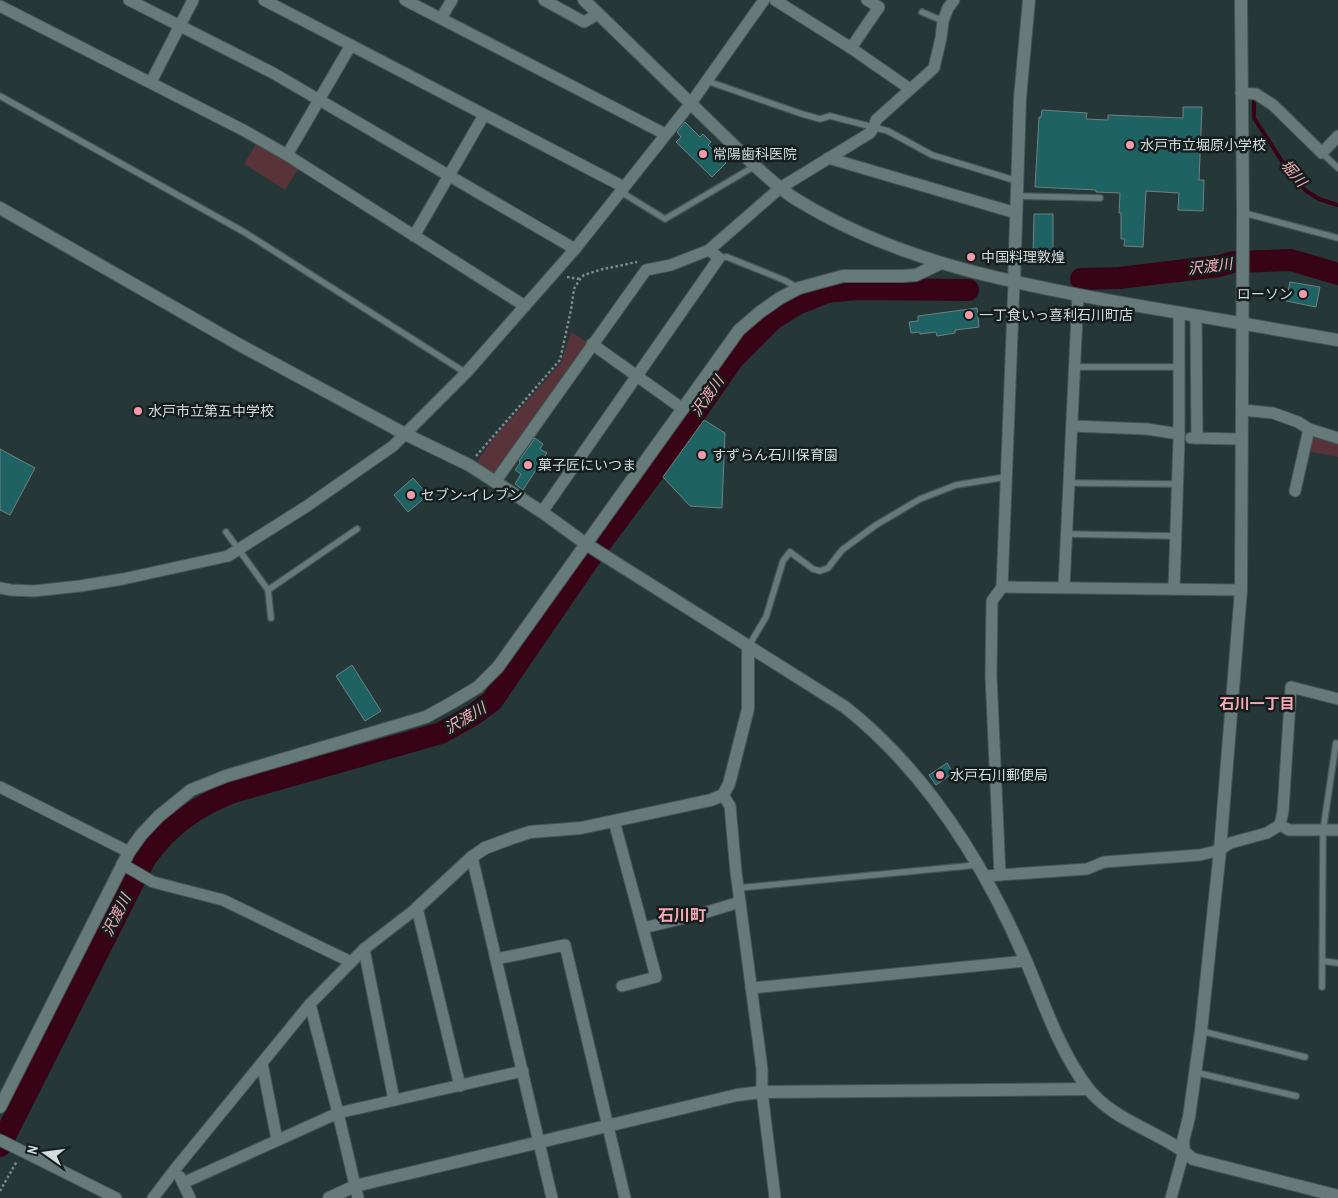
<svg xmlns="http://www.w3.org/2000/svg" width="1338" height="1198" viewBox="0 0 1338 1198" font-family="'Archivo Narrow','Noto Sans JP',sans-serif">
	<style>
		.green { fill: #58333a }
		.lines { fill: none; stroke-linecap: round; stroke-linejoin: round }
		.stream { stroke: #380415; stroke-width: 4 }
		.river { stroke: #380415; stroke-width: 22 }
		.building { fill: #1f6264; stroke: #6e8182 }
		.lane-casing { stroke: #455454; stroke-width: 8 }
		.street-casing { stroke: #455454; stroke-width: 13 }
		.secondary-casing { stroke: #455454; stroke-width: 14 }
		.path { stroke: #7e8b8c; stroke-width: 2.5; stroke-dasharray: 2.5 2.5; stroke-linecap: butt }
		.lane { stroke: #677a7a; stroke-width: 5.5 }
		.street { stroke: #677a7a; stroke-width: 11 }
		.secondary { stroke: #677a7a; stroke-width: 12 }
		.poi-dot { fill: #f39aab; stroke: #151d1d; stroke-width: 2 }
		.labels { text-anchor: middle; dominant-baseline: central; stroke-width: 5; stroke-linejoin: round; paint-order: stroke }
		.poi-label { font-size: 14px; fill: #d3ddde; stroke: #151d1d; text-anchor: start }
		.water-label { font-size: 15px; font-style: italic; fill: #f8adbb; stroke: #151d1d }
		.neighbourhood-label { font-size: 15px; font-weight: bold; fill: #f9a6b5; stroke: #151d1d }
		.quarter-label { font-size: 16px; font-weight: bold; fill: #f9a6b5; stroke: #151d1d }
	</style>
	<rect width="100%" height="100%" fill="#263738"/>
	<!-- green -->
	<g class="green">
		<path d="M257,143L299,168L285,190L244,164Z"/>
		<path d="M571,332L587,342L494,473L477,462L492,440L561,363Z"/>
		<path d="M1311,437L1338,444V457L1307,451Z"/>
	</g>
	<g class="lines">
		<!-- stream -->
		<path class="stream" d="M1254,99V118L1291,175L1305,190L1319,199L1338,205"/>
		<!-- river -->
		<g class="river">
			<path d="M1081,279L1119,278L1219,266L1233,262L1291,260L1338,274"/>
			<path d="M0,1146L145,859C169,825 195,807 233,792L441,733L473,715L492,701L594,552L657,468L733,359L773,319L797,304L827,292L856,289L968,290"/>
		</g>
	</g>
	<!-- building -->
	<g class="building">
		<path d="M1183,107H1202L1199,180H1204L1203,211L1178,210L1179,193L1146,191L1143,247L1124,246L1125,239H1121V213H1119L1120,193L1096,192V190L1035,187L1039,117H1041L1042,110L1087,113L1086,119L1108,120V115L1183,118Z"/>
		<path d="M685,122L700,137L703,134L711,142L708,145L726,163L712,177L676,142L681,137L677,132Z"/>
		<path d="M1034,214H1053V260L1033,259Z"/>
		<path d="M1290,282L1320,287L1316,307L1286,301Z"/>
		<path d="M977,308L979,327L955,330V333L937,336L936,332L920,334V332L911,333L909,322L918,321V316Z"/>
		<path d="M704,420L725,433L722,508L690,506L663,477Z"/>
		<path d="M535,438L543,444L540,449L547,453L523,490L515,484L521,474L515,470L520,463L519,461Z"/>
		<path d="M0,449L35,468L10,515L0,510Z"/>
		<path d="M413,478L428,495L408,512L394,495Z"/>
		<path d="M352,665L381,711L365,721L336,676Z"/>
		<path d="M947,763L953,773L936,785L929,775Z"/>
	</g>
	<g class="lines">
		<defs>
			<g id="lane">
				<path d="M922,12L943,21"/>
				<path d="M707,81L802,114L820,119L830,116L888,131L932,155L1017,181"/>
				<path d="M0,96L244,232L466,373"/>
				<path d="M1322,153L1338,168"/>
				<path d="M623,189L626,195L665,219L755,166"/>
				<path d="M1016,196L1100,198"/>
				<path d="M1244,213L1338,238"/>
				<path d="M719,258L727,257L784,280L798,288"/>
				<path d="M1075,367H1180"/>
				<path d="M1069,483L1173,484"/>
				<path d="M226,532L268,590L357,529"/>
				<path d="M1066,534L1175,536"/>
				<path d="M268,590L271,618"/>
				<path d="M748,647L766,617L783,561L790,552L813,569L820,571L828,568L842,550L876,525L920,499L956,485L1006,477"/>
				<path d="M738,888L977,865"/>
				<path d="M1323,961L1338,963"/>
				<path d="M1322,987L1323,831L1336,743"/>
				<path d="M1201,1031L1305,1057"/>
				<path d="M1194,1072L1296,1096"/>
			</g>
			<g id="street">
				<path d="M129,0L273,73L575,249"/>
				<path d="M264,0L620,185L623,189"/>
				<path d="M405,0L665,134"/>
				<path d="M544,0L584,22L598,14"/>
				<path d="M775,0L851,48L910,89"/>
				<path d="M0,6L245,131L287,155L525,306"/>
				<path d="M441,18L452,0"/>
				<path d="M851,48L879,7L867,0"/>
				<path d="M151,82L193,0"/>
				<path d="M1241,93L1256,94L1273,105L1322,153L1338,136"/>
				<path d="M287,155L351,45"/>
				<path d="M828,158L1016,213"/>
				<path d="M414,236L484,115"/>
				<path d="M1196,316L1197,438"/>
				<path d="M592,344L683,409"/>
				<path d="M1242,410L1273,413L1298,422L1309,429L1338,438"/>
				<path d="M1072,426L1147,429L1179,434"/>
				<path d="M1191,438L1241,439"/>
				<path d="M495,482L646,270L671,265L709,250L780,188L870,133L874,127L876,120L934,68L941,38L943,21L948,8L954,0"/>
				<path d="M1295,491L1309,429"/>
				<path d="M542,512L719,258L709,250"/>
				<path d="M1002,587L1241,590"/>
				<path d="M1064,587L1078,295"/>
				<path d="M0,588L11,590L34,591L80,586L123,579L228,556L307,506L393,446L466,373L575,249L691,103L764,0"/>
				<path d="M1174,589L1179,439V313"/>
				<path d="M0,787L129,852"/>
				<path d="M723,795L730,806L736,872L762,1069V1092L775,1198"/>
				<path d="M614,821L656,977L622,986"/>
				<path d="M1280,825L1283,811L1291,687L1338,699"/>
				<path d="M472,857L552,1198"/>
				<path d="M122,864L153,882L223,900L351,962"/>
				<path d="M1000,875L991,676L992,601L1002,587L1014,283"/>
				<path d="M985,876L1087,869L1104,862L1200,855L1220,850L1230,843L1267,833L1280,825L1289,830H1338"/>
				<path d="M643,928L697,915L740,902"/>
				<path d="M364,949L394,1100"/>
				<path d="M496,959L565,945L625,1198"/>
				<path d="M751,988L1026,961"/>
				<path d="M310,1004L338,1113L358,1198"/>
				<path d="M262,1063L277,1140"/>
				<path d="M0,1140L116,1198"/>
				<path d="M180,1177L190,1198"/>
				<path d="M183,1183L338,1113L523,1071"/>
				<path d="M153,1198L176,1168L310,1004L364,949L417,908L460,1086"/>
				<path d="M1171,1198L1184,1151"/>
			</g>
			<g id="secondary">
				<path d="M584,0L755,166C769,178 783,192 799,201C897,261 1011,283 1122,303C1194,316 1266,328 1338,340"/>
				<path d="M0,208L238,344L405,434L469,465L542,512L586,544L845,707C927,772 985,866 1026,961C1044,1003 1059,1050 1087,1087C1113,1122 1161,1131 1193,1159L1338,1196"/>
				<path d="M1014,283L1020,98L1029,0"/>
				<path d="M417,908L472,857L485,848L512,838L530,832L581,828L711,800L723,795L729,784L748,709V647"/>
				<path d="M0,1107L129,852L141,835L159,816L191,790L226,776L426,717L453,702L478,687L498,667L739,330L760,312L780,298L799,288L843,276H903L916,275L941,263"/>
				<path d="M1184,1151L1183,1141L1189,1117L1201,1031L1220,850L1241,590L1243,212L1241,0"/>
				<path d="M329,1198L355,1186L737,1095L762,1092L1088,1089"/>
			</g>
		</defs>
		<!-- lane casing -->
		<use href="#lane" class="lane-casing"/>
		<!-- street casing -->
		<use href="#street" class="street-casing"/>
		<!-- secondary casing -->
		<use href="#secondary" class="secondary-casing"/>
		<!-- path -->
		<g class="path">
			<path d="M567,277L580,279"/>
			<path d="M476,456L560,360L571,310L574,289L580,279L584,275L603,269L637,262"/>
			<path d="M0,1191L17,1161"/>
		</g>
		<!-- lane -->
		<use href="#lane" class="lane"/>
		<!-- street -->
		<use href="#street" class="street"/>
		<!-- secondary -->
		<use href="#secondary" class="secondary"/>
	</g>
	<!-- markers -->
	<g class="poi-dot">
		<circle cx="1130" cy="145" r="5"/>
		<circle cx="703" cy="154" r="5"/>
		<circle cx="971" cy="257" r="5"/>
		<circle cx="1303" cy="294" r="5"/>
		<circle cx="969" cy="315" r="5"/>
		<circle cx="138" cy="411" r="5"/>
		<circle cx="702" cy="455" r="5"/>
		<circle cx="528" cy="465" r="5"/>
		<circle cx="411" cy="495" r="5"/>
		<circle cx="940" cy="775" r="5"/>
	</g>
	<g class="labels">
		<!-- poi labels -->
		<g class="poi-label">
			<text x="1140" y="145">水戸市立堀原小学校</text>
			<text x="713" y="154">常陽歯科医院</text>
			<text x="981" y="257">中国料理敦煌</text>
			<text x="1293" y="294" text-anchor="end">ローソン</text>
			<text x="979" y="315">一丁食いっ喜利石川町店</text>
			<text x="148" y="411">水戸市立第五中学校</text>
			<text x="712" y="455">すずらん石川保育園</text>
			<text x="538" y="465">菓子匠にいつま</text>
			<text x="421" y="495">セブン-イレブン</text>
			<text x="950" y="775">水戸石川郵便局</text>
		</g>
		<!-- water labels -->
		<g class="water-label">
			<text transform="translate(1294 173) rotate(49)">堀川</text>
			<text transform="translate(1210 266) rotate(-7)">沢渡川</text>
			<text transform="translate(707 396) rotate(-55)">沢渡川</text>
			<text transform="translate(465 718) rotate(-31)">沢渡川</text>
			<text transform="translate(116 915) rotate(-63)">沢渡川</text>
		</g>
		<!-- neighbourhood labels -->
		<g class="neighbourhood-label">
			<text x="1257" y="703">石川一丁目</text>
		</g>
		<!-- quarter labels -->
		<g class="quarter-label">
			<text x="682" y="915">石川町</text>
		</g>
	</g>
	<!-- north arrow -->
	<g transform="translate(45 1153) rotate(284)" stroke="#151d1d" stroke-width="4" paint-order="stroke">
	<path d="M0-4L9 19L0 12L-9 19Z" fill="#d3ddde"/>
	<text y="-8" font-size="14" font-weight="bold" text-anchor="middle" fill="#d3ddde">N</text>
	</g>
</svg>
